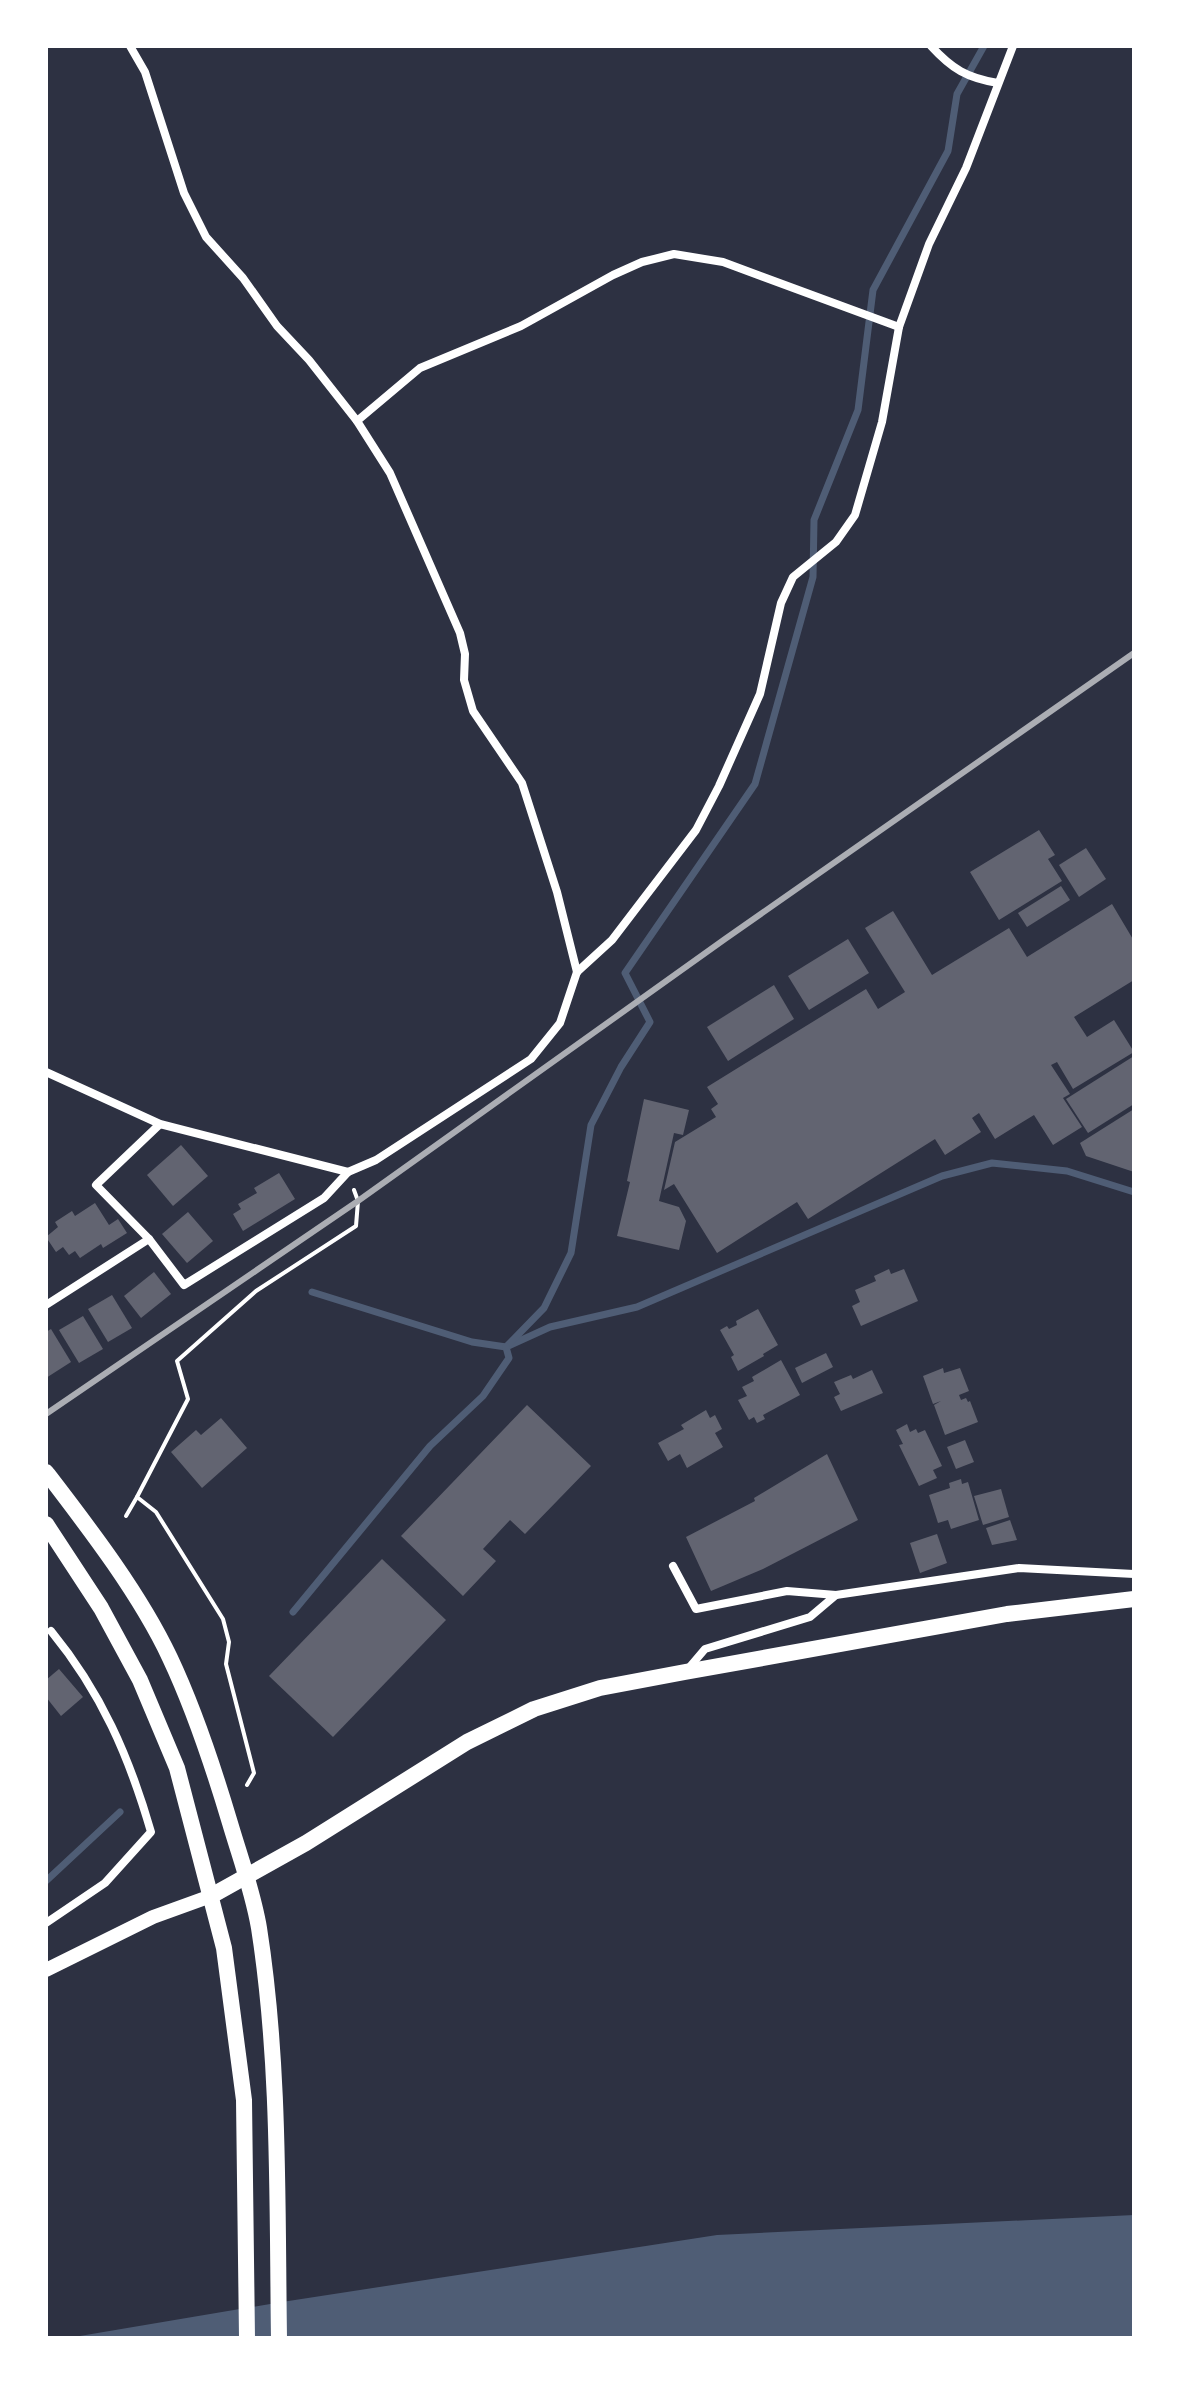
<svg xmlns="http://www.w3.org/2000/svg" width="1180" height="2384" viewBox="0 0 1180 2384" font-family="'PT Sans',sans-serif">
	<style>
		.water { fill: #4f5d75 }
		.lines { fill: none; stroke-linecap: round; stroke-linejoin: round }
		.stream { stroke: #4f5d75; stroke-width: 7 }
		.building { fill: #626471 }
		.path { stroke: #fff; stroke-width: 4 }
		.minor { stroke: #fff; stroke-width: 8 }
		.secondary { stroke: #fff; stroke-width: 14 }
		.primary { stroke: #fff; stroke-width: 16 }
		.rail { stroke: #abadb3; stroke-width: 6 }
	</style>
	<rect width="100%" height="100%" fill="#2d3142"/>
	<!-- water -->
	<path class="water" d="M1134,2215V2338H68L282,2302L717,2235Z"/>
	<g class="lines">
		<!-- stream -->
		<g class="stream">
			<path d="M312,1292L472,1342L506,1347L550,1327L637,1307L942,1176L992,1163L1067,1171L1134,1192"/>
			<path d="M506,1347L544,1308L571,1253L591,1125L621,1067L650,1022L625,973L755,784L813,577L814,520L858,410L873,290L948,151L957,94L984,46"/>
			<path d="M293,1612L430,1446L483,1396L509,1358L506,1347"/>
			<path d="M46,1881L120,1812"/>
		</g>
	</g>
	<!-- building -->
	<g class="building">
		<path d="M1039,830L1055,855L1048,859L1062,881L999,920L970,872Z"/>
		<path d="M1086,848L1106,879L1079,897L1059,865Z"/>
		<path d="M1061,886L1070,900L1027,927L1018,913Z"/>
		<path d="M1112,904L1134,941V980L1074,1017L1087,1037L1114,1020L1134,1052L1073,1089L1057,1062L1051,1065L1070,1094L1063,1098L1082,1127L1053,1145L1034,1115L995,1139L979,1113L972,1118L981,1132L945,1155L935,1139L808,1219L797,1202L717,1253L674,1184L664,1190L675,1142L716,1117L711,1109L718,1104L707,1087L866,989L878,1009L905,992L865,928L893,911L932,975L1009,928L1027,957Z"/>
		<path d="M848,939L869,973L809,1010L788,976Z"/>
		<path d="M774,985L794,1019L728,1061L707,1027Z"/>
		<path d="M1134,1056V1104L1088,1133L1066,1099Z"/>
		<path d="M644,1099L689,1110L683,1135L674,1133L659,1201L679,1207L686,1221L679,1250L617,1236L630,1182L627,1181Z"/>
		<path d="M1134,1109V1172L1086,1156L1080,1143Z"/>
		<path d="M181,1145L208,1176L173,1206L147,1175Z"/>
		<path d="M279,1173L295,1199L243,1231L233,1214L241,1209L238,1204L257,1193L254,1188Z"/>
		<path d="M95,1203L109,1225L118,1219L127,1233L103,1248L101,1244L80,1258L75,1251L69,1255L63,1247L56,1252L46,1237L58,1227L55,1222L72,1211L75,1216Z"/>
		<path d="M188,1212L213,1241L187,1263L162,1234Z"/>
		<path d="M889,1269L891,1274L904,1269L918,1301L861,1326L852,1306L860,1302L855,1290L876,1281L874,1276Z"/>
		<path d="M154,1272L171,1294L141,1318L124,1296Z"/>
		<path d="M112,1295L132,1328L108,1342L88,1309Z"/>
		<path d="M758,1309L778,1345L763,1354L764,1356L738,1371L731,1357L734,1355L720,1330L727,1326L729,1329L737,1325L736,1321Z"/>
		<path d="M83,1316L103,1349L79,1363L59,1330Z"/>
		<path d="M51,1329L71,1362L46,1378V1332Z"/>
		<path d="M826,1353L833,1367L802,1383L795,1368Z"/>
		<path d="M781,1360L800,1395L763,1415L765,1419L757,1423L754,1417L749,1420L738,1400L747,1396L742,1387L754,1381L752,1377Z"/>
		<path d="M943,1368L944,1373L960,1368L969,1391L959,1395L961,1400L966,1398L968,1402L970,1401L978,1422L945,1435L934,1405L941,1401L933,1404L923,1376Z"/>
		<path d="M872,1370L883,1393L841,1411L834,1397L840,1394L834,1382L851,1375L853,1379Z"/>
		<path d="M527,1405L591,1466L525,1534L510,1520L483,1549L496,1561L463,1596L401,1536Z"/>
		<path d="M706,1410L710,1418L715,1415L722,1429L715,1433L723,1447L687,1468L680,1454L668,1461L658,1443L684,1429L681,1425Z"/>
		<path d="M221,1418L247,1448L202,1488L171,1452L196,1430L201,1435Z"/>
		<path d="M907,1424L910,1432L916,1429L918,1433L925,1430L942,1466L933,1470L937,1478L919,1486L899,1445L903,1444L896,1430Z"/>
		<path d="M965,1440L974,1462L956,1469L947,1447Z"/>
		<path d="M827,1454L858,1520L763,1569L711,1591L686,1537L755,1501L754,1498Z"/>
		<path d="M961,1479L962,1484L968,1482L979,1520L951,1529L948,1520L938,1523L929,1495L950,1488L949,1483Z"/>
		<path d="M1001,1489L1009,1517L983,1525L974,1496Z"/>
		<path d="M1010,1520L1017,1540L992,1545L986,1528Z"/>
		<path d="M937,1534L947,1563L920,1573L910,1543Z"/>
		<path d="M382,1559L446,1620L333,1737L269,1676Z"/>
		<path d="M59,1669L83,1697L61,1716L46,1697V1680Z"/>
	</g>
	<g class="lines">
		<!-- path -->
		<g class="path">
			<path d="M126,1516L137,1497"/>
			<path d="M247,1785L254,1773L226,1664L229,1642L223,1619L156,1512L137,1497L188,1399L177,1361L256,1291L356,1226L358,1201L354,1190"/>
		</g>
		<!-- minor -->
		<g class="minor">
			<path d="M130,46L145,72L184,193L206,237L243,278L277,326L309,360L357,421L390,473L460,633L465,654L464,680L473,711L522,783L557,892L577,972"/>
			<path d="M931,46C952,69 967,78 998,83"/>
			<path d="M357,421L420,368L521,326L613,275L642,262L674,254L723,262L899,327"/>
			<path d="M46,1072L160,1124L348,1172L324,1198L184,1285L149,1239L96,1185L160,1124"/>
			<path d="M348,1172L376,1160L531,1059L560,1023L577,972L612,940L696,830L719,786L760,694L781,603L793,577L836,542L855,515L882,422L899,327L929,244L966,168L1013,46"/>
			<path d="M46,1305L149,1239"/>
			<path d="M673,1566L696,1609L787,1591L836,1595L810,1617L705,1649L688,1669"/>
			<path d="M836,1595L1019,1568L1134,1574"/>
			<path d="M46,1923L105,1883L151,1832C129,1756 101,1692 51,1631"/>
		</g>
		<!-- secondary -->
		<path class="secondary" d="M46,1970L153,1917L211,1896"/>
		<!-- primary -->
		<g class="primary">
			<path d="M46,1472C89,1528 140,1594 170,1658C195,1711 213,1766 230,1823C240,1857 253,1892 259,1928C280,2062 277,2202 279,2338"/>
			<path d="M46,1524L101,1608L140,1680L177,1768L224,1948L244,2100L247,2338"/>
			<path d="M211,1896L306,1843L467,1742L534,1709L600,1688L685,1672L1007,1614L1134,1599"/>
		</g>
		<!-- rail -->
		<path class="rail" d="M46,1414L358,1201L725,939L1134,653"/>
	</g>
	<!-- border -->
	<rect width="1180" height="2384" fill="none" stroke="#ffffff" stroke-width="96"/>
</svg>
